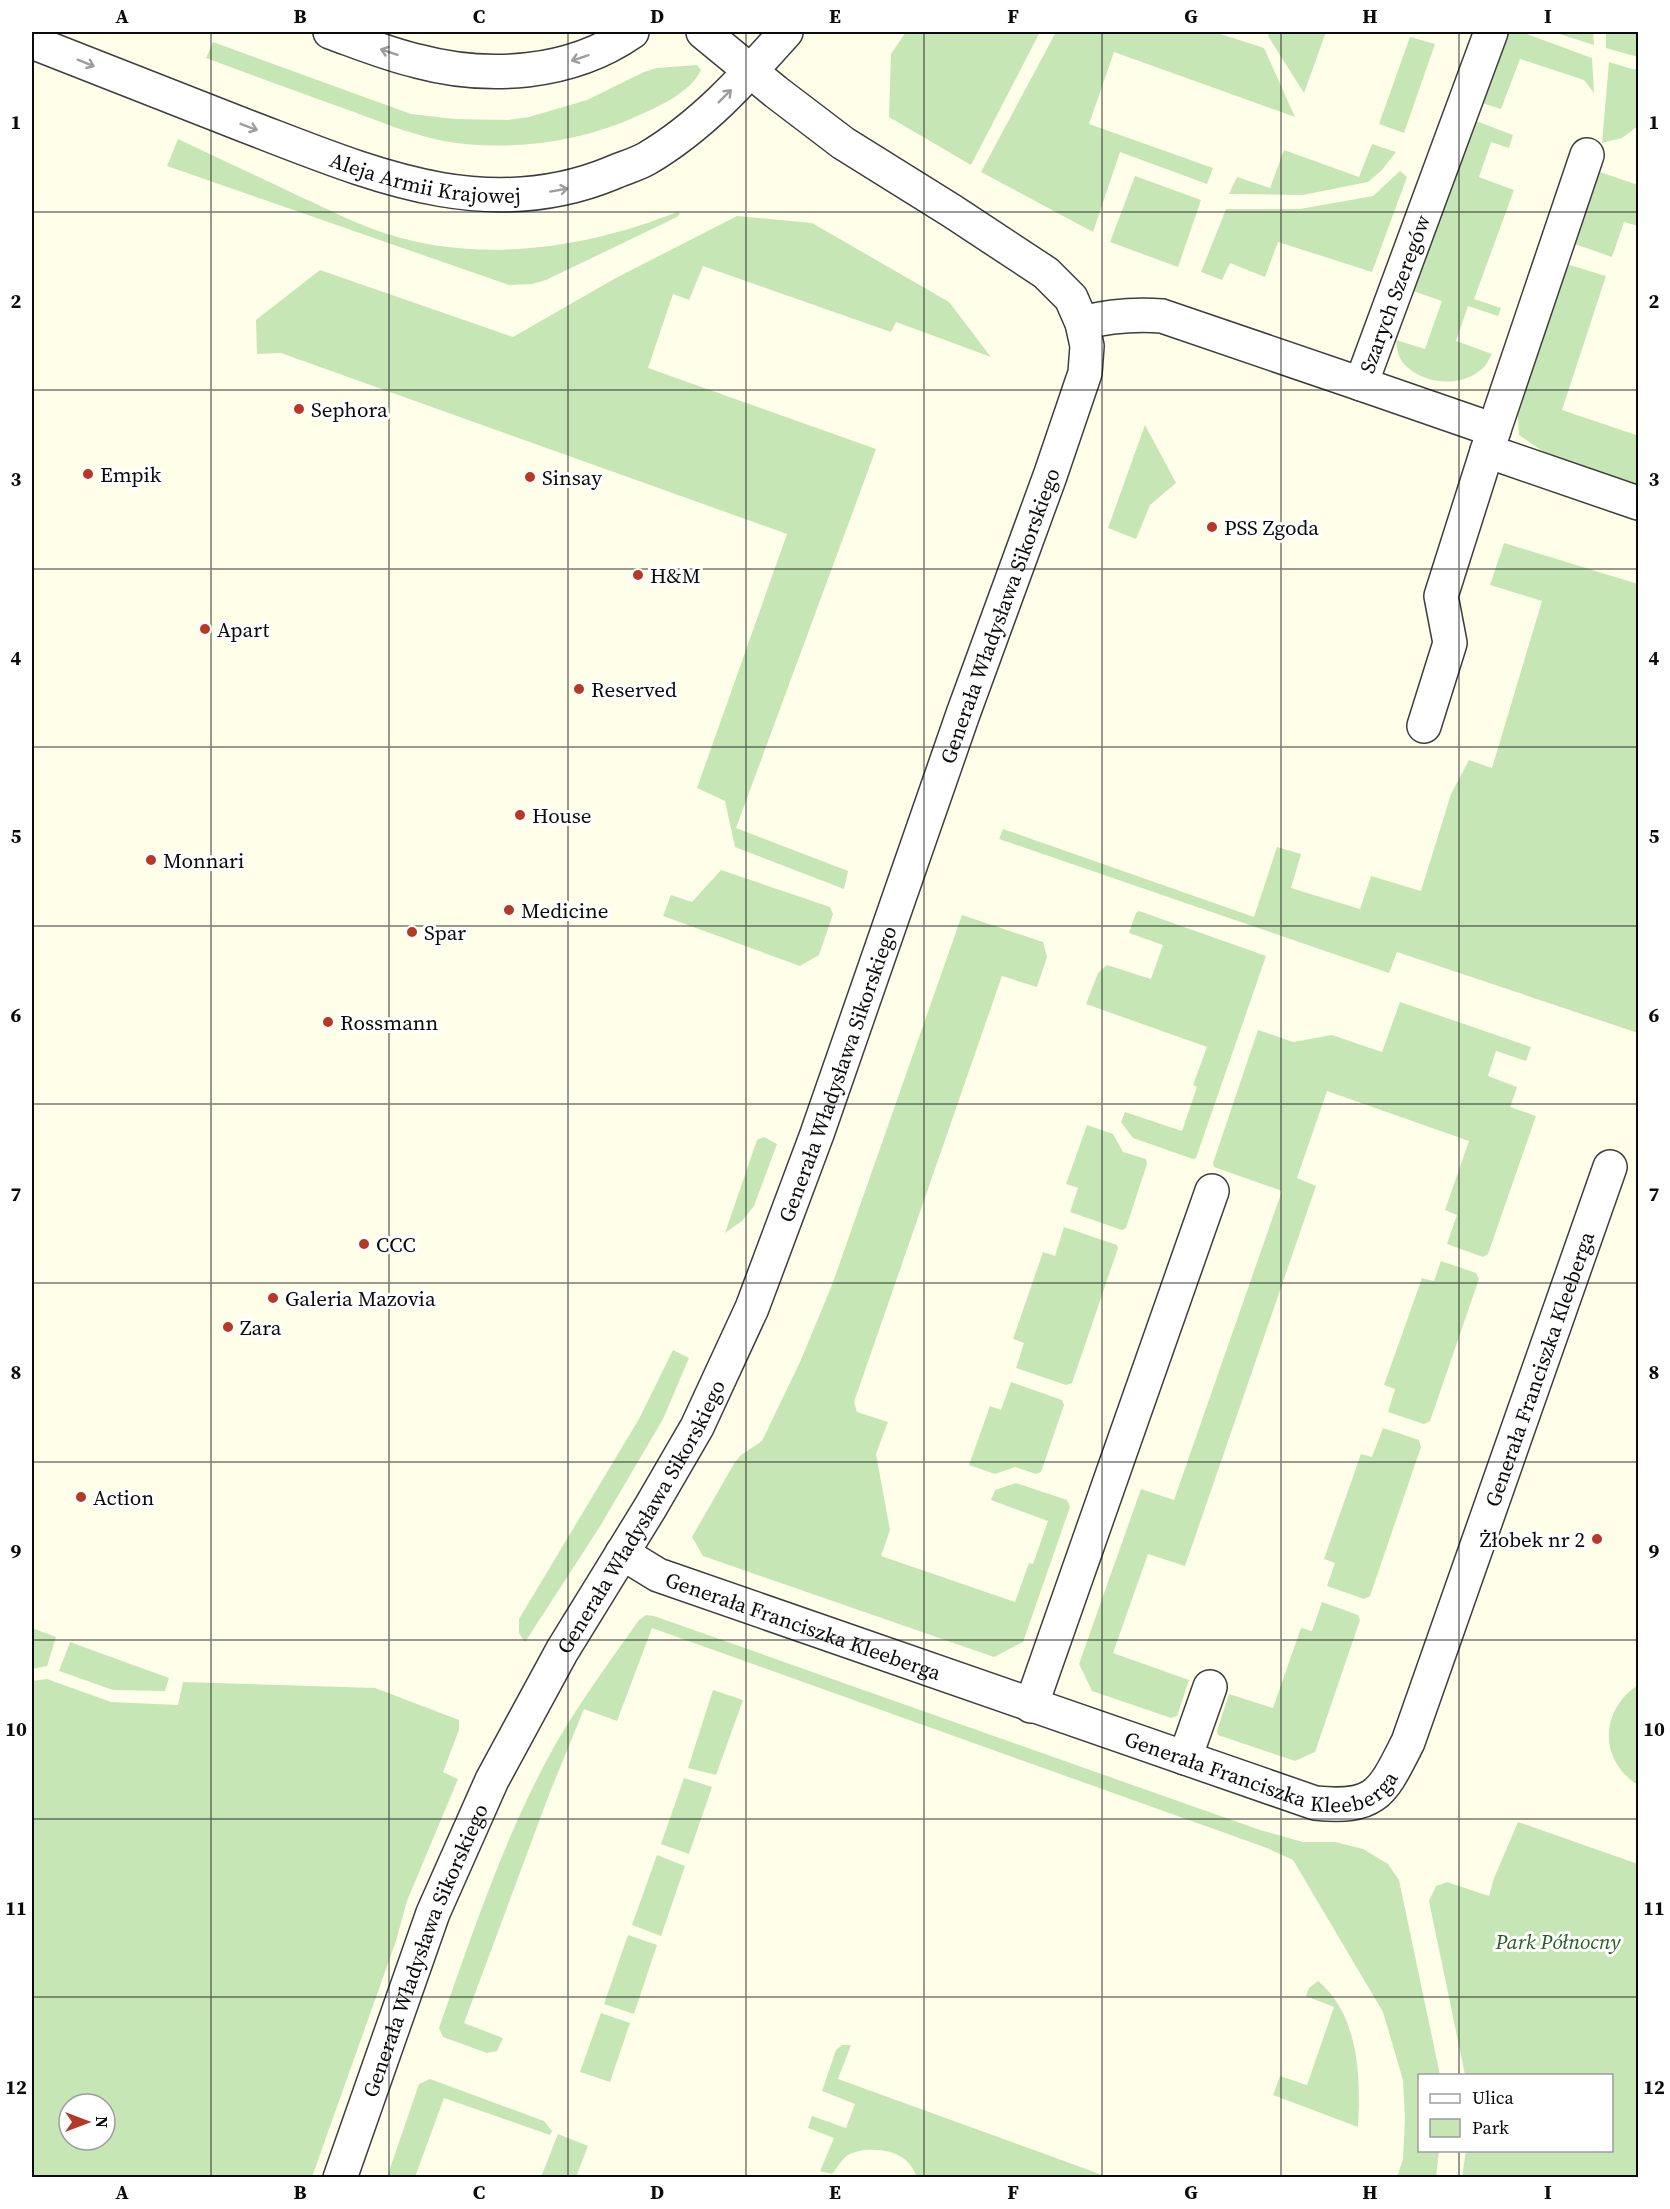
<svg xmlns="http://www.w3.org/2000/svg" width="1670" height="2209" viewBox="0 0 1670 2209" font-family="'Source Serif 4',serif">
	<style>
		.green { fill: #c6e7b5; fill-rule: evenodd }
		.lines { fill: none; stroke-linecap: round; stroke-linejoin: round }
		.minor-casing { stroke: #3e3e3e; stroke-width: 36 }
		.minor { stroke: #fff; stroke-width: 33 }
		.oneway { stroke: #9d9d9d }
		.grid { fill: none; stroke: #0b0b0b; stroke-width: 1.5; stroke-opacity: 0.55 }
		.poi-dot { fill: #b63828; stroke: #fff; stroke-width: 2 }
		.labels { text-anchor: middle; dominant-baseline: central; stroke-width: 6; stroke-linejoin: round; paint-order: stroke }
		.street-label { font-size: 21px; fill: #0b0b0b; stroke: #fff }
		.poi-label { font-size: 21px; fill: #0b0b0b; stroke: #fff; text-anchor: start }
		.park-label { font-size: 21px; font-style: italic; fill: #215f1e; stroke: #fff }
		.neatline { fill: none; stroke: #0b0b0b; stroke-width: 2 }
		.grid-label { font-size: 20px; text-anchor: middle; font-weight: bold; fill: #0b0b0b }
	</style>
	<rect width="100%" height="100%" fill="#fefee9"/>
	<!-- green -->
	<g class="green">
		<path d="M906,32H1040L971,165L889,117L891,54Z"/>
		<path d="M1056,32H1214L1264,48L1295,117L1114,52L1089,124L1213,168L1207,184L1120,152L1093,232L981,172Z"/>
		<path d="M1269,32H1326L1304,93L1268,36Z"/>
		<path d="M1507,32H1521L1592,58L1594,93L1584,80L1520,59L1501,109L1479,102Z"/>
		<path d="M1553,32H1593L1594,45Z"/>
		<path d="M1606,32H1638V57L1606,48Z"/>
		<path d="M1410,37L1435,44L1404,133L1379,124Z"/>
		<path d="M213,42L411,114L455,119L508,120L529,117L587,100L644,72L657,68L697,65L701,70C690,93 658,107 635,117C578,143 506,152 443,141C409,134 376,120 343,108C298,92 252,75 206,58Z"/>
		<path d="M1609,62L1632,69H1638V126L1622,138L1602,143Z"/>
		<path d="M1476,121L1513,135L1509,148L1491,142L1479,177L1514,190L1474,299L1501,308L1498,316L1468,306L1456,341L1492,354C1488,361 1485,368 1478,372C1458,387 1423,384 1405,365C1398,358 1397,349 1396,340L1425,349L1442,301L1404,288L1452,154L1464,157Z"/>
		<path d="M178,139C220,159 261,178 303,198C330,210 358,225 387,234C482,264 587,248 677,212L680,214L677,217L546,280L532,284L509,285L167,166Z"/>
		<path d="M1372,144L1396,152L1381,171L1368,182L1303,195L1229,194L1237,177L1270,188L1284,150L1359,177Z"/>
		<path d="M1594,170L1638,185V226L1624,222L1612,257L1569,242Z"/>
		<path d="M1400,171L1407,177L1372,272L1278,242L1265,277L1230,263L1222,280L1201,272L1226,209H1300L1373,196Z"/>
		<path d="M1135,176L1201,200L1178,267L1110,242Z"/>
		<path d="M737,216L812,223L949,302L991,357L896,322L891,332L703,266L689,300L673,294L648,368L876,449L736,828L848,871L844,889L735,847L725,801L697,788L787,534L281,353L257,354L256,320L320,270L513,337L614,279Z"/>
		<path d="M1563,263L1606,276L1562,410L1636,435L1638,428V485L1551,457L1519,435L1517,400Z"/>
		<path d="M1145,425L1176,483L1150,505L1136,539L1108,528Z"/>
		<path d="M1504,543L1638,584V1033L1397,952L1389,973L999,839L1003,829L1254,917L1277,847L1301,854L1291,888L1360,909L1371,876L1421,891L1451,794L1469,760L1492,768L1542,601L1490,585Z"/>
		<path d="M721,870L830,907L833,914L819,955L800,966L663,916L671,895L692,902Z"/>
		<path d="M1139,911L1266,956L1196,1158L1193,1159L1133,1138L1121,1122L1125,1112L1182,1131L1197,1087L1193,1085L1207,1047L1086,1004L1098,973L1107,965L1151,979L1163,945L1129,933L1136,913Z"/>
		<path d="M962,915L1043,942L1047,957L1037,987L1002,976L854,1402L857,1412L888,1422L876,1454L890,1530L881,1556L1015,1602L1029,1563L1033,1564L1048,1521L991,1500L995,1490L1016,1483L1067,1500L1070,1507L1023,1642L994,1657L703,1556L692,1537L735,1462L741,1455L762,1441L800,1362L832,1285Z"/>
		<path d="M1400,1002L1531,1047L1526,1061L1496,1051L1488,1076L1517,1087L1510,1107L1536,1116L1488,1254L1483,1257L1447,1244L1457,1215L1445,1210L1469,1141L1327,1091L1297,1178L1316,1186L1185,1566L1148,1554L1113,1653L1189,1680L1177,1716L1171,1718L1092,1691L1079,1664L1141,1489L1174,1500L1282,1191L1214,1167L1213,1163L1258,1030L1293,1042L1332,1035L1382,1052Z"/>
		<path d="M1087,1125L1113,1134L1123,1152L1146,1159L1147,1164L1126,1228L1122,1230L1070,1212L1078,1188L1066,1184Z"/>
		<path d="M764,1137L777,1144L754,1206L742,1221L725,1233L757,1140Z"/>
		<path d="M1064,1227L1117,1245L1118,1248L1072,1383L1066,1385L1016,1368L1024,1343L1013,1339L1043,1252L1055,1256Z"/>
		<path d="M1441,1261L1476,1273L1479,1279L1430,1421L1424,1424L1388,1412L1395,1389L1384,1385L1422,1278L1434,1281Z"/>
		<path d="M673,1350L689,1358L663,1419L599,1528L525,1642L519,1633V1619L639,1419Z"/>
		<path d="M1011,1382L1062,1400L1064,1405L1041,1472L1036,1474L1015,1467L995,1474L969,1465L990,1406L1001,1410Z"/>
		<path d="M1383,1428L1419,1440L1421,1447L1370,1596L1364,1599L1327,1586L1335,1563L1324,1559L1361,1454L1372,1457Z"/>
		<path d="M1322,1602L1358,1615L1360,1620L1315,1752L1295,1761L1218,1735L1217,1731L1229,1694L1273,1708L1301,1628L1312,1631Z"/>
		<path d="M646,1615L654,1616L1260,1830L1303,1842H1335L1363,1849L1388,1864L1399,1880L1440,2075L1420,2076V2150L1439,2151L1436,2177H1397L1403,2159L1405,2118L1403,2080L1383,2012L1293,1860L1267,1848L652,1628L617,1721L584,1709L550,1792L464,2023L503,2038L497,2051L487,2053L443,2037L439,2028C473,1932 505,1834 555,1745C580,1702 610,1661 639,1620Z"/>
		<path d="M32,1628L56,1637L47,1666L32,1669Z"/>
		<path d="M70,1642L169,1678L165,1691L113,1690L59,1671Z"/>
		<path d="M47,1679L111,1702L178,1705L183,1682L375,1688L459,1720V1730L443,1772L458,1779L407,1901L396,1941L312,2177H32V1681ZM69,2104H105V2140H69Z"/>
		<path d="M1638,1685V1785C1598,1760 1600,1710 1638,1685Z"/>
		<path d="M713,1690L743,1700L716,1775L688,1768Z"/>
		<path d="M684,1778L712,1787L689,1854L661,1844Z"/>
		<path d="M1518,1822L1638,1864V2177H1462L1466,2151L1612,2150V2076L1465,2075L1429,1901L1436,1886L1447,1882L1489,1896L1494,1878Z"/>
		<path d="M657,1855L685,1866L661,1936L632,1925Z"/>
		<path d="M628,1935L657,1945L634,2014L604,2004Z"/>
		<path d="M1318,1981C1359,2015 1361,2077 1358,2127L1273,2095L1280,2076L1307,2085L1334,2007L1306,1996L1309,1988Z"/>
		<path d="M601,2013L630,2023L610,2082L580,2072Z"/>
		<path d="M842,2045H851L838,2079L1108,2177H917C914,2170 910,2163 903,2158C890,2148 862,2147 848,2155C842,2159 837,2168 832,2174L820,2171L834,2138L808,2128L812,2116L846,2128L855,2104L822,2091L836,2050Z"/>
		<path d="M430,2079L544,2121L552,2131L550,2135L444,2098L415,2177H387L419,2084Z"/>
		<path d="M558,2134L588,2146L576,2177H541Z"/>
	</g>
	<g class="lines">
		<defs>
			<g id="minor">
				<path d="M330,32C358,42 387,54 417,61C488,80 570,75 632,32"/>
				<path id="s1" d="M32,42C103,70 175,98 246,126C367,172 484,226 612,173C623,168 635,165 646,159C701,127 744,79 786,32"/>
				<path id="s2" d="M1082,323C1109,316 1134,314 1162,316L1361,384L1491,32"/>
				<path d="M1361,384L1494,430L1487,451L1638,503"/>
				<path d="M1494,430L1587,155"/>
				<path d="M1424,726L1450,643L1441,596L1487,451"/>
				<path id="s3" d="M622,1553L658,1575L1315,1803C1377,1809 1382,1793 1408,1742L1610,1167"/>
				<path d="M1031,1706L1212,1191"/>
				<path d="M1185,1758L1210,1687"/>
				<path id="s4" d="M340,2178L433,1913L492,1780L562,1651L650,1508L697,1427L752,1308L817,1134L963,714L1050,476L1085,373L1087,346L1082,323L1071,298L1046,273L952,211L843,143L776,92L703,32"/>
			</g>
		</defs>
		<!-- minor casing -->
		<use href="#minor" class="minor-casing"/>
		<!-- minor -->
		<use href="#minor" class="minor"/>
	</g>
	<!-- one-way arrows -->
	<defs><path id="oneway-shaft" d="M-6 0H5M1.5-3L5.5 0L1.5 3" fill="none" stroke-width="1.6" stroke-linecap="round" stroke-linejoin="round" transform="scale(1.5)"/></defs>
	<g class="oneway">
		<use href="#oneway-shaft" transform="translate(389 52) rotate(-161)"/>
		<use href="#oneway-shaft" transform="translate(580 58) rotate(162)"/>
		<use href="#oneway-shaft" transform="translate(86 63) rotate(22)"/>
		<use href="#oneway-shaft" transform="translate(725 96) rotate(-45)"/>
		<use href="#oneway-shaft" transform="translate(249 127) rotate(21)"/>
		<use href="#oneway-shaft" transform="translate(559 190) rotate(-10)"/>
	</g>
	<!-- grid -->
	<path class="grid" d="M211,32V2178M389,32V2178M568,32V2178M746,32V2178M924,32V2178M1102,32V2178M1281,32V2178M1459,32V2076M32,212H1638M32,390H1638M32,569H1638M32,747H1638M32,926H1638M32,1104H1638M32,1283H1638M32,1462H1638M32,1640H1638M32,1819H1638M32,1997H1638M1459,2150V2178"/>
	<!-- markers -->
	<g class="poi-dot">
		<circle cx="299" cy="409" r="6"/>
		<circle cx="88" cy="474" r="6"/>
		<circle cx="530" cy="477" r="6"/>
		<circle cx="1212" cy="527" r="6"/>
		<circle cx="638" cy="575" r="6"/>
		<circle cx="205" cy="629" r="6"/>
		<circle cx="579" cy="689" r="6"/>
		<circle cx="520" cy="815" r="6"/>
		<circle cx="151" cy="860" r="6"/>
		<circle cx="509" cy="910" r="6"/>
		<circle cx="412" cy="932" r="6"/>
		<circle cx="328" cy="1022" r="6"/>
		<circle cx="364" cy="1244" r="6"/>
		<circle cx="273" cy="1298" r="6"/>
		<circle cx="228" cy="1327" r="6"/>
		<circle cx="81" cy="1497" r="6"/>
		<circle cx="1597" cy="1539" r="6"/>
	</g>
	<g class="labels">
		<!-- street labels -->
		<g class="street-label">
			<text stroke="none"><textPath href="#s1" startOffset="418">Aleja Armii Krajowej</textPath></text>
			<text stroke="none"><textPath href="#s2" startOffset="387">Szarych Szeregów</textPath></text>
			<text stroke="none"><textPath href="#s4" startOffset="1701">Generała Władysława Sikorskiego</textPath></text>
			<text stroke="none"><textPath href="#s4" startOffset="1215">Generała Władysława Sikorskiego</textPath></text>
			<text stroke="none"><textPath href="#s3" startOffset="1257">Generała Franciszka Kleeberga</textPath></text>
			<text stroke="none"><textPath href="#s4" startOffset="729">Generała Władysława Sikorskiego</textPath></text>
			<text stroke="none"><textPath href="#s3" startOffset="196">Generała Franciszka Kleeberga</textPath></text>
			<text stroke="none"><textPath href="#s3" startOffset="682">Generała Franciszka Kleeberga</textPath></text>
			<text stroke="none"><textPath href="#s4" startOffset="243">Generała Władysława Sikorskiego</textPath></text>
		</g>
		<!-- poi labels -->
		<g class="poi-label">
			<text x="311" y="409">Sephora</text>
			<text x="100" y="474">Empik</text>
			<text x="542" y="477">Sinsay</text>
			<text x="1224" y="527">PSS Zgoda</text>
			<text x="650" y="575">H&amp;M</text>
			<text x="217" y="629">Apart</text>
			<text x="591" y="689">Reserved</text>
			<text x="532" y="815">House</text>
			<text x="163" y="860">Monnari</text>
			<text x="521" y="910">Medicine</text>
			<text x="424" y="932">Spar</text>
			<text x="340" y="1022">Rossmann</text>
			<text x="376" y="1244">CCC</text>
			<text x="285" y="1298">Galeria Mazovia</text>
			<text x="240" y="1327">Zara</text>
			<text x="93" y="1497">Action</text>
			<text x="1585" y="1539" text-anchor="end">Żłobek nr 2</text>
		</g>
		<!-- park labels -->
		<g class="park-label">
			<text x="1558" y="1941">Park Północny</text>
		</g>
	</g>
	<!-- border -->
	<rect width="1670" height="2209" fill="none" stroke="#ffffff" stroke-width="66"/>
	<!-- legend -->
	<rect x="1418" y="2074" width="195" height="78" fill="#ffffff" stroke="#9d9d9d" stroke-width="1.5"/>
	<rect x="1430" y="2094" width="30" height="9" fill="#ffffff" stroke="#9d9d9d" stroke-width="1.5"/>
	<text x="1472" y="2104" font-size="18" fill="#0b0b0b">Ulica</text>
	<rect x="1430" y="2119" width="30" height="18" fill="#c6e7b5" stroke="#9d9d9d" stroke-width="1.5"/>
	<text x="1472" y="2134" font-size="18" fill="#0b0b0b">Park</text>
	<!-- north arrow -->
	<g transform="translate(87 2122) rotate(90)"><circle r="28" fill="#ffffff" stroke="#9d9d9d" stroke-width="1.5"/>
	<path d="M0-4.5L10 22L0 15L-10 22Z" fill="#b63828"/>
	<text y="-9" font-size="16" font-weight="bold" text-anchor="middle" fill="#0b0b0b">N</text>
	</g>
	<rect x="33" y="33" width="1604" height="2143" class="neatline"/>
	<g class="grid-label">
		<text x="122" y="23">A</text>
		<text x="300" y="23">B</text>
		<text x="479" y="23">C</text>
		<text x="657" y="23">D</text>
		<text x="835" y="23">E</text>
		<text x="1013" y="23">F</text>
		<text x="1191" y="23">G</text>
		<text x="1370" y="23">H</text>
		<text x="1548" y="23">I</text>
		<text x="16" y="129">1</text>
		<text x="1654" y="129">1</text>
		<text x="16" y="308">2</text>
		<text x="1654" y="308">2</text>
		<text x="16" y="486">3</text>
		<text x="1654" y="486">3</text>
		<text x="16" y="665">4</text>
		<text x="1654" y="665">4</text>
		<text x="16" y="843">5</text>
		<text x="1654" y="843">5</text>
		<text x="16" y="1022">6</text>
		<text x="1654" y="1022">6</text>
		<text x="16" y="1201">7</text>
		<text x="1654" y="1201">7</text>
		<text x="16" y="1379">8</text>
		<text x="1654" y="1379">8</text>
		<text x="16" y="1558">9</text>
		<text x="1654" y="1558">9</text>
		<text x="16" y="1736">10</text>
		<text x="1654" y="1736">10</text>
		<text x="16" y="1915">11</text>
		<text x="1654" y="1915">11</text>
		<text x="16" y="2094">12</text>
		<text x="1654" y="2094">12</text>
		<text x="122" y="2199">A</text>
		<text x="300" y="2199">B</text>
		<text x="479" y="2199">C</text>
		<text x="657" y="2199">D</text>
		<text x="835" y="2199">E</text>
		<text x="1013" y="2199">F</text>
		<text x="1191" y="2199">G</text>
		<text x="1370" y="2199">H</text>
		<text x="1548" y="2199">I</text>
	</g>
</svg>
